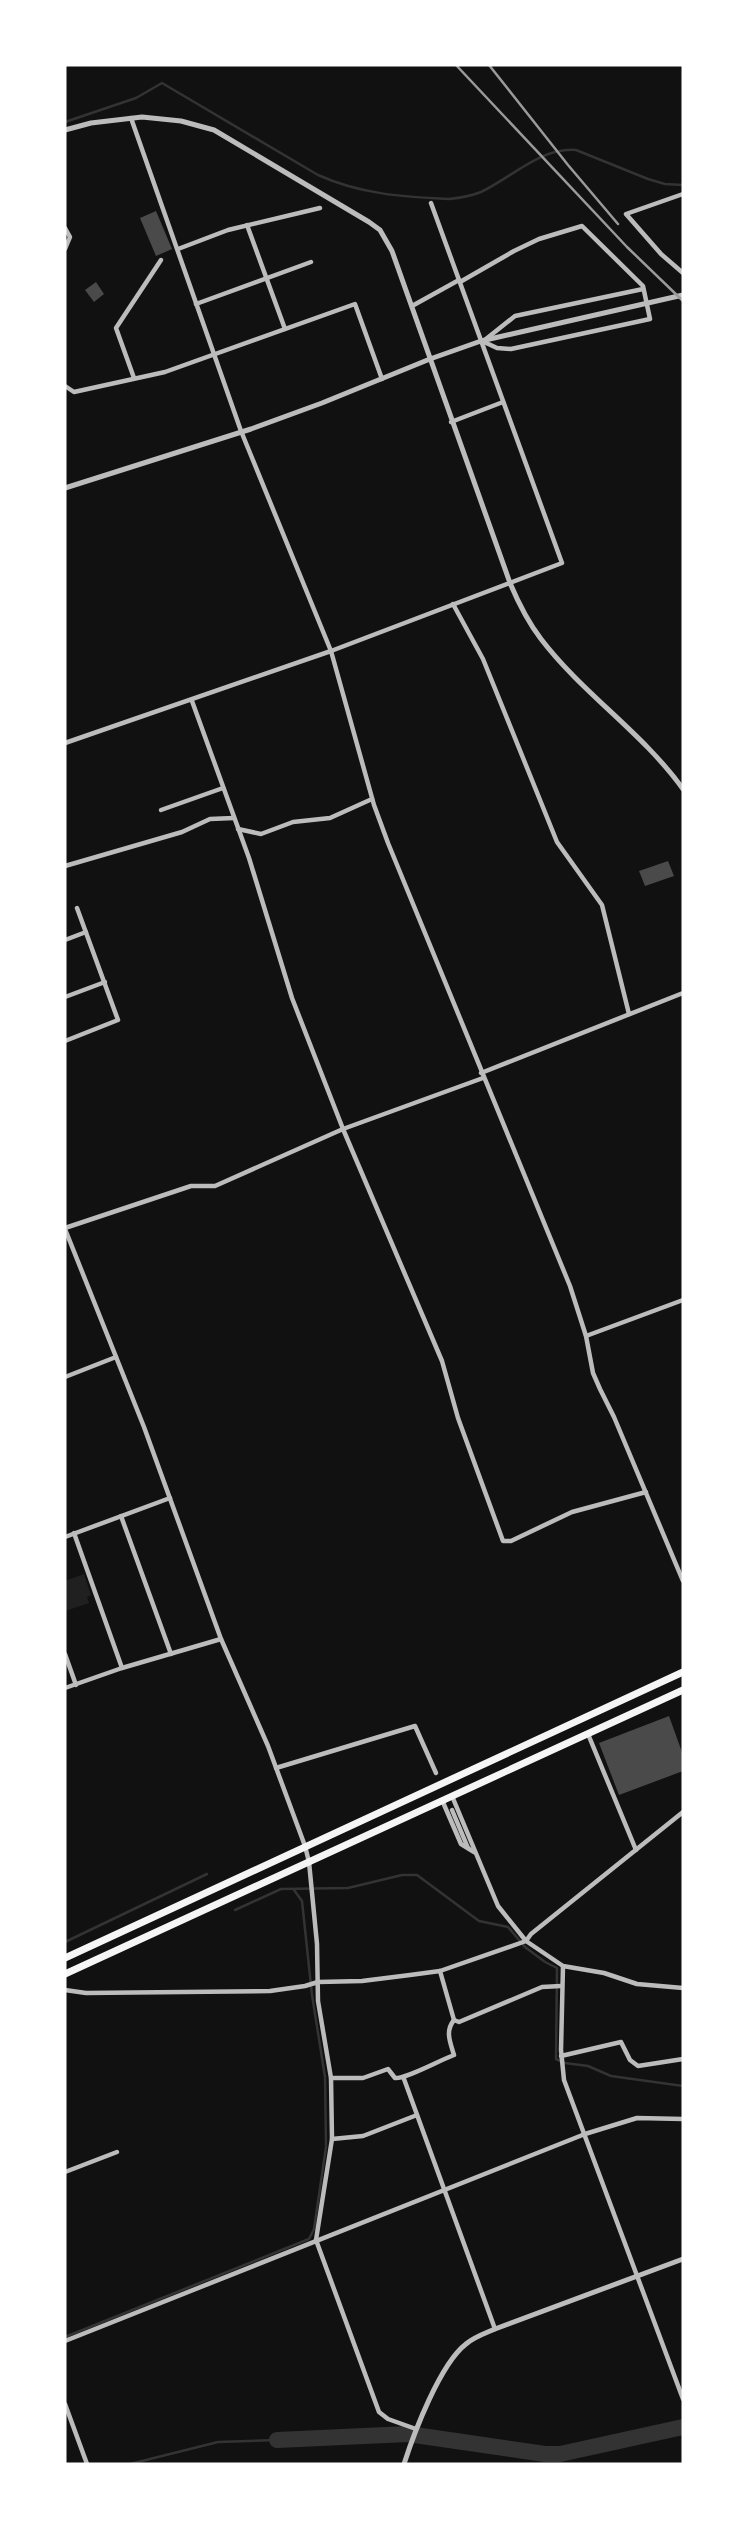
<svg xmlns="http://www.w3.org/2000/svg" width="748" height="2529" viewBox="0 0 748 2529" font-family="Overpass,sans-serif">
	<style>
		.green { fill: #202020 }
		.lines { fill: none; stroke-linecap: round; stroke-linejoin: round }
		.stream { stroke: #333; stroke-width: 2.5 }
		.river { stroke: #333; stroke-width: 16 }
		.building { fill: #4a4a4a }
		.minor { stroke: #bcbcbc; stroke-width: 4.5 }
		.tertiary { stroke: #bcbcbc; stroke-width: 5 }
		.trunk { stroke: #f5f5f5; stroke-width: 7 }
		.rail { stroke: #9a9a9a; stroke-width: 2.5 }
	</style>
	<rect width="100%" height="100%" fill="#111"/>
	<!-- green -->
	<path class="green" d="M84,1574L91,1595L87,1597L89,1603L65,1611V1581Z"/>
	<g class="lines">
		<!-- stream -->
		<g class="stream">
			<path d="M65,122L136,98L162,83L318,175C360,194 403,197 449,199C459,198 471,196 481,192C511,178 541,147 576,150L648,179L665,184L683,185"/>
			<path d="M235,1910L281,1889L348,1888L402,1875H417L479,1921L508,1927L525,1947L545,1962L557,1968L556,2059L565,2063L588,2066L611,2076L683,2086"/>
			<path d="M65,1942L207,1874"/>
			<path d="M65,2337L309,2239L314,2229L326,2147L325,2077L312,1995L302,1901L294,1890"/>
			<path d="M130,2464L218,2442L277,2440"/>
		</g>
		<!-- river -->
		<path class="river" d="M277,2440L408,2434L545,2454H560L683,2427"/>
	</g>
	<!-- building -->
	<g class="building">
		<path d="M156,211L172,249L156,256L140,218Z"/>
		<path d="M96,282L104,294L94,302L85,290Z"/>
		<path d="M668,861L674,876L645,886L639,871Z"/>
		<path d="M669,1716L683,1755V1771L619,1795L599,1743Z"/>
	</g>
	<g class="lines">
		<!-- minor -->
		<g class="minor">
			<path d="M131,118L241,431L331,651L374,805L388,843L570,1286L586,1336L593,1373L600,1389L614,1417L683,1581"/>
			<path d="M683,194L626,214L661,254L683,273"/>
			<path d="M247,225L285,329"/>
			<path d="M65,228L70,237L65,249"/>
			<path d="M178,249L228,230L320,208"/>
			<path d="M460,282L514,251L539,239L582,226L643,286L650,319L511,349L497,348L482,341"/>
			<path d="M196,304L311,262"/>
			<path d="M412,306L459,280"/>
			<path d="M486,339L515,316L643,289"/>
			<path d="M134,378L116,328L161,260"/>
			<path d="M65,386L74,392L165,372L355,304L382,379"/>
			<path d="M451,422L503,402"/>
			<path d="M453,604L483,659L557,842L602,905L629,1014"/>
			<path d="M192,701L249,858L292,998L343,1129L442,1361L458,1418L503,1541H511L572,1512L646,1492"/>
			<path d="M65,743L331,651L562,563L431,203"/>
			<path d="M161,810L223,788"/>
			<path d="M238,829L261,834L293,822L330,818L372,799"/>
			<path d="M65,866L182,832L210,819L234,818"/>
			<path d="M65,940L86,932"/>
			<path d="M65,997L105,982"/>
			<path d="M65,1041L118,1020L77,908"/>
			<path d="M481,1073L683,993"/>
			<path d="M65,1228L191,1186H215L343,1129L483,1078"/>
			<path d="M65,1229L144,1427L221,1639L268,1746L305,1846L309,1862L317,1944L318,2001L331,2078L332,2139L316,2240L379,2412L388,2419L416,2429"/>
			<path d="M586,1336L683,1300"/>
			<path d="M65,1377L116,1357"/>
			<path d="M121,1516L171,1654"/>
			<path d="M74,1533L122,1668"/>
			<path d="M65,1537L170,1498"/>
			<path d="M65,1654L76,1685"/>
			<path d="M65,1688L122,1668L221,1639"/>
			<path d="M588,1734L636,1850"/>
			<path d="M276,1768L415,1726L436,1773"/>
			<path d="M452,1796L498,1906L526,1941L563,1966L604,1973L637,1984L683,1988"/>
			<path d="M442,1800L461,1844L474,1852"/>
			<path d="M452,1810L468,1848"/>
			<path d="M563,1966L561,2050L564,2080L683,2399"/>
			<path d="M440,1971L454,2020"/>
			<path d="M65,1990L86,1993L270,1991L305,1986L318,1982L362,1981L410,1975L440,1971L526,1941L531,1934L683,1812"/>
			<path d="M454,2020L459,2022L542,1987L561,1986"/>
			<path d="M561,2056L621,2042L630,2060L638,2066L683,2059"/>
			<path d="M331,2078H363L388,2069L395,2078C406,2079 440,2060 454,2055C450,2042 445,2031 454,2020"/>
			<path d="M404,2079L495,2329"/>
			<path d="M332,2139L363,2136L417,2115"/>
			<path d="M65,2172L117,2152"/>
			<path d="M65,2341L585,2134L637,2118L683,2119"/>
			<path d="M65,2404L87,2464"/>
		</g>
		<!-- tertiary -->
		<g class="tertiary">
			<path d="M65,130L91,123L142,117L181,121L214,130L369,222L380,230L392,251L510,583C518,602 528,622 541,639C583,694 643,733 683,789"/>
			<path d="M65,488L251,429L322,403L430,359L481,341L683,295"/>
			<path d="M404,2464C414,2433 440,2364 466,2344C474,2337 486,2333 495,2329L683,2259"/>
		</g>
		<!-- trunk -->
		<g class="trunk">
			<path d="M65,1958L683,1672"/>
			<path d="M65,1974L683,1690"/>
		</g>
		<!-- rail -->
		<g class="rail">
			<path d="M456,65L627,247L683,301"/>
			<path d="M489,65L568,165L618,224"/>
		</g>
	</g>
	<!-- border -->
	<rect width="748" height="2529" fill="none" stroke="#ffffff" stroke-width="133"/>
</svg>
